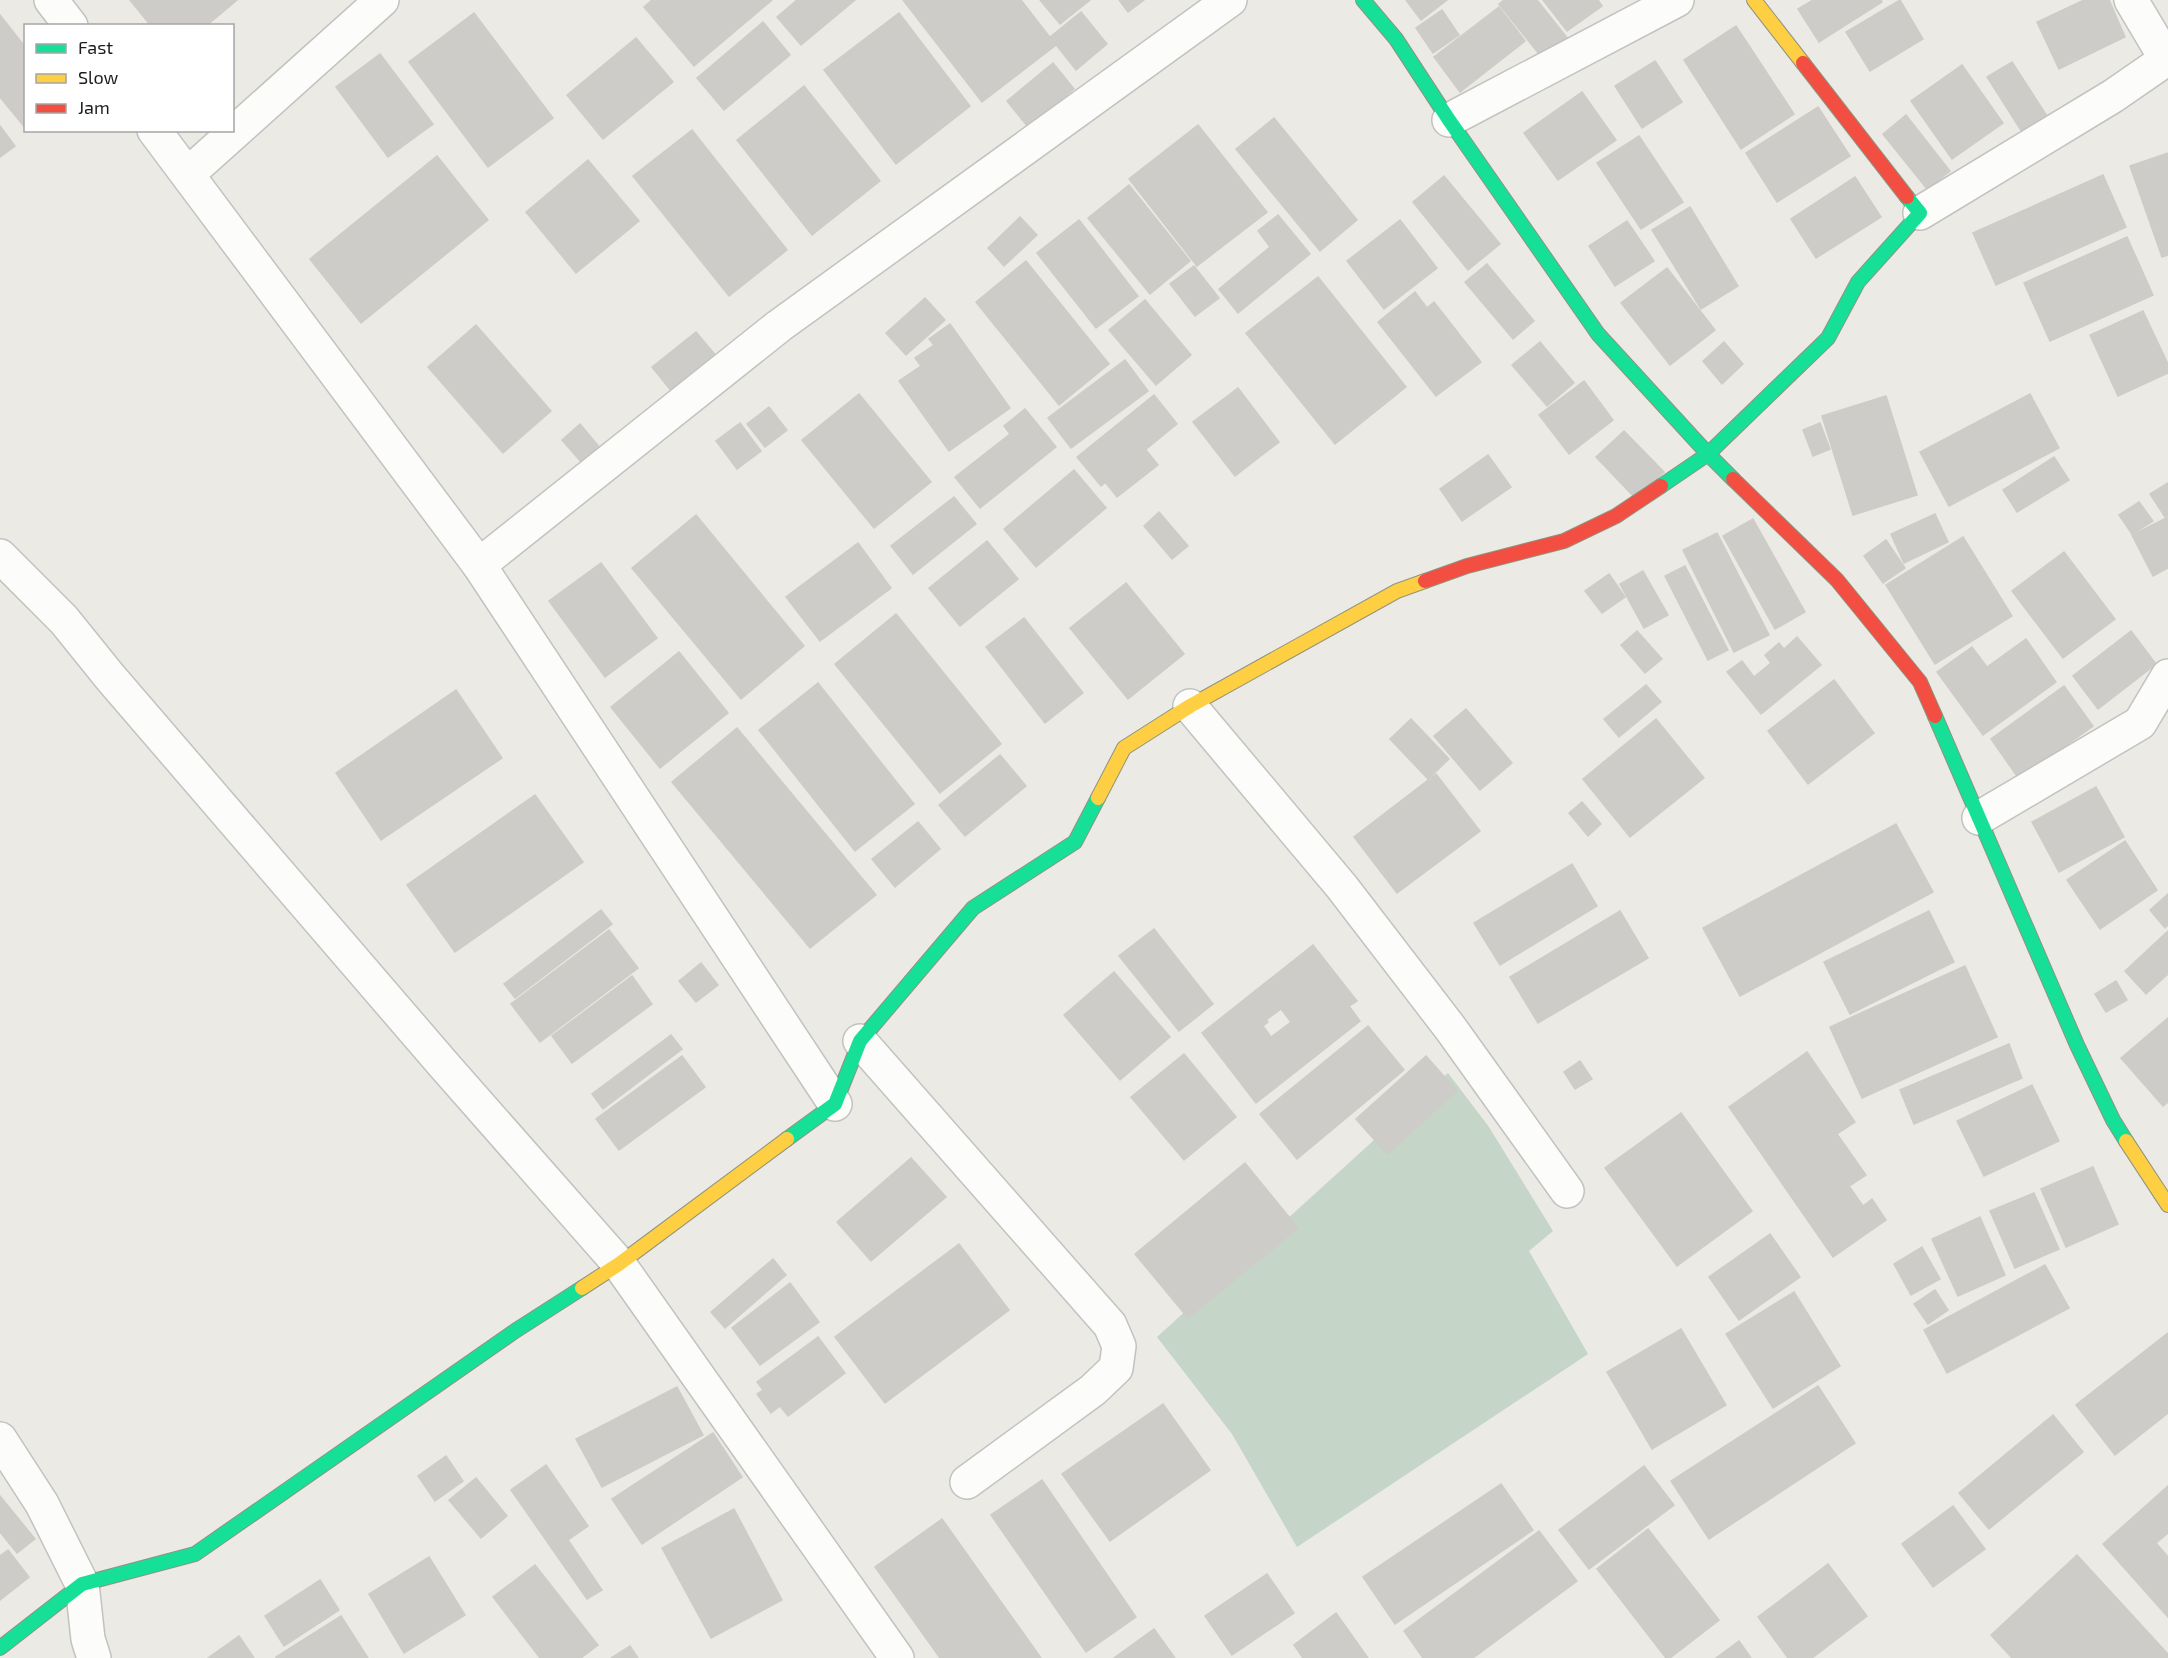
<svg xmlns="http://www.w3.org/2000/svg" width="2168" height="1658" viewBox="0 0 2168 1658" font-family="'Exo 2',sans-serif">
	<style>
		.cemetery { fill: #c5d5c7 }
		.building { fill: #ceccc8; stroke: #ceccc7; stroke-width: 1.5; fill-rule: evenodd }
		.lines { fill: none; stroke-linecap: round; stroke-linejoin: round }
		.street-casing { stroke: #c2c2c0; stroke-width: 36 }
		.fast-casing { stroke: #8f937f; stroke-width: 16 }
		.slow-casing { stroke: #8f937f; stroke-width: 16 }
		.jam-casing { stroke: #8f937f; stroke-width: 16 }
		.street { stroke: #fcfcfb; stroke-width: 33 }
		.fast { stroke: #16e098; stroke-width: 14 }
		.slow { stroke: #ffcf43; stroke-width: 14 }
		.jam { stroke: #f24e42; stroke-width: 14 }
	</style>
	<rect width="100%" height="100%" fill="#ebeae5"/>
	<!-- cemetery -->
	<path class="cemetery" d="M1448,1073L1489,1127L1553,1231L1529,1251L1588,1354L1297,1547L1232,1434L1157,1337Z"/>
	<!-- building -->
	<g class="building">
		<path d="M130,0H237L206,26H151Z"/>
		<path d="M652,0H772L694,66L644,7Z"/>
		<path d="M797,0H855L801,45L777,17Z"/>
		<path d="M903,0H1021L1056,45L982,102Z"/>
		<path d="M1040,0H1090L1060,24Z"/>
		<path d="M1119,0H1144L1128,12Z"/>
		<path d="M1406,0H1447L1421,20Z"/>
		<path d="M1504,0H1537L1568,39L1543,59L1499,4Z"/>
		<path d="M1543,0H1598L1602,6L1567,31Z"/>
		<path d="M1813,0H1881L1882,2L1819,42L1798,9Z"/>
		<path d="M1900,0L1923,39L1870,71L1846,32Z"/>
		<path d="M2084,0H2109L2125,37L2059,69L2037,22Z"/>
		<path d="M1499,7L1525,41L1460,92L1434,57Z"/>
		<path d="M1442,10L1459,35L1433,53L1416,28Z"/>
		<path d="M1081,12L1107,44L1076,70L1050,37Z"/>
		<path d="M474,13L553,118L488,167L409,62Z"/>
		<path d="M899,13L970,106L896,164L824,70Z"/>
		<path d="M0,15L26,48V129L0,97Z"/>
		<path d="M763,22L790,55L724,110L697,78Z"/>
		<path d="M1736,26L1794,114L1741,149L1684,60Z"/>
		<path d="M636,38L673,82L603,139L567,95Z"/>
		<path d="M380,54L433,124L388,157L336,87Z"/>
		<path d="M1655,61L1682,102L1642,128L1615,86Z"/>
		<path d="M2012,62L2047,116L2022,132L1987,77Z"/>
		<path d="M1053,63L1074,89L1028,127L1007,101Z"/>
		<path d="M1962,65L2003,123L1952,159L1911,101Z"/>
		<path d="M804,86L880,181L812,235L737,140Z"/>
		<path d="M1582,92L1616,140L1558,180L1524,133Z"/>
		<path d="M1818,107L1850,156L1777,202L1746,153Z"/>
		<path d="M1906,115L1950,171L1927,189L1883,134Z"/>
		<path d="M1274,118L1357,220L1320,251L1236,149Z"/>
		<path d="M1198,125L1267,212L1197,266L1129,179Z"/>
		<path d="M0,126L15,146L0,157Z"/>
		<path d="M692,130L787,250L729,296L633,176Z"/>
		<path d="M1639,136L1683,202L1641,229L1597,163Z"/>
		<path d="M2168,153V255L2162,257L2130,166Z"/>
		<path d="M437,156L488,220L361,323L310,259Z"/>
		<path d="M588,160L639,221L576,273L526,212Z"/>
		<path d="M2103,175L2126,227L1996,285L1973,233Z"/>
		<path d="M1444,176L1500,244L1468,270L1413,202Z"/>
		<path d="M1855,177L1881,217L1816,258L1791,219Z"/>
		<path d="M1129,185L1190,261L1150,294L1088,218Z"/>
		<path d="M1690,207L1738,286L1701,309L1652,230Z"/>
		<path d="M1278,215L1310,254L1238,313L1219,289L1270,247L1258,231Z"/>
		<path d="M1020,217L1037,235L1004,266L988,248Z"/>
		<path d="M1079,220L1138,296L1096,328L1037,253Z"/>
		<path d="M1400,220L1437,268L1384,309L1347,261Z"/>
		<path d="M1627,221L1654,261L1615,286L1589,246Z"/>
		<path d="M2127,237L2153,295L2050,341L2024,283Z"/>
		<path d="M1026,261L1109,364L1059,405L976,302Z"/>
		<path d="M1487,264L1534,321L1513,339L1465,282Z"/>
		<path d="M1194,266L1219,298L1195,316L1170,284Z"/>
		<path d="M1667,268L1715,330L1670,365L1621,303Z"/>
		<path d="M1318,277L1406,387L1335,444L1246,333Z"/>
		<path d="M1415,292L1427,308L1434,302L1481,362L1436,396L1378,322Z"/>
		<path d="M925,298L945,320L906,355L886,333Z"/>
		<path d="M1145,300L1191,355L1156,385L1109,330Z"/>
		<path d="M2143,311L2168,364V373L2118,396L2090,335Z"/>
		<path d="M950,324L1010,408L949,451L899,381L921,366L915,358L934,345L929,339Z"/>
		<path d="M476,325L551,411L503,453L428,367Z"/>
		<path d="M696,332L722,363L677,398L652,367Z"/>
		<path d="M1540,342L1574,383L1547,406L1512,365Z"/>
		<path d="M1724,342L1743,364L1722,384L1703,361Z"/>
		<path d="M1125,360L1148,391L1071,448L1048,418Z"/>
		<path d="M1584,381L1613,420L1569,454L1539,415Z"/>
		<path d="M1238,388L1279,442L1235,476L1193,422Z"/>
		<path d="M859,394L931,482L874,528L802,440Z"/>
		<path d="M2030,394L2059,448L1949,506L1920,452Z"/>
		<path d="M1154,395L1177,424L1101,486L1077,457Z"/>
		<path d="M1886,396L1917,495L1853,515L1822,416Z"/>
		<path d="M769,407L787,430L765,447L747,424Z"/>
		<path d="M1025,409L1056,447L980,508L955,477L1010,434L1004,426Z"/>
		<path d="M740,423L761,451L737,469L716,441Z"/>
		<path d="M1820,423L1830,449L1813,456L1803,430Z"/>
		<path d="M580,424L600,448L582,463L562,440Z"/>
		<path d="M1624,431L1664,472L1636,499L1596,457Z"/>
		<path d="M1146,450L1158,465L1117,497L1106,483Z"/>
		<path d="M1488,455L1511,487L1462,521L1440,489Z"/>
		<path d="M2054,457L2069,480L2017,512L2003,490Z"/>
		<path d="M1074,470L1106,508L1036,567L1004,529Z"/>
		<path d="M2168,483V515L2165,517L2150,494Z"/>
		<path d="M954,497L976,524L913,574L891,546Z"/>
		<path d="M2139,502L2153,521L2132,534L2119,515Z"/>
		<path d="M1159,512L1188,546L1172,559L1144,526Z"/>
		<path d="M1935,514L1948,542L1904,563L1891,534Z"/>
		<path d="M696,515L804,646L741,699L632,568Z"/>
		<path d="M2168,517V568L2153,576L2132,535Z"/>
		<path d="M1753,519L1805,612L1775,629L1723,536Z"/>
		<path d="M1717,533L1769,635L1734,652L1683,550Z"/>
		<path d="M1963,537L2012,616L1935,664L1886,585Z"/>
		<path d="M1886,540L1905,568L1883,583L1864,556Z"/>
		<path d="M987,541L1018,579L960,626L929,588Z"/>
		<path d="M858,543L891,588L820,641L786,597Z"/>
		<path d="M2064,552L2115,619L2063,658L2012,591Z"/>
		<path d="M601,563L657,638L605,677L549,601Z"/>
		<path d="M1685,566L1728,650L1708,660L1665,576Z"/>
		<path d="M1643,571L1668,615L1644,628L1620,584Z"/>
		<path d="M1609,574L1625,597L1602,613L1585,591Z"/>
		<path d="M1126,583L1184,654L1128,699L1070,628Z"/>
		<path d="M896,614L1001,744L940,793L835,664Z"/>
		<path d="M1024,618L1083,693L1045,723L986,647Z"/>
		<path d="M1637,631L1662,659L1645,673L1621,645Z"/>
		<path d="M2131,631L2156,664L2098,709L2073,676Z"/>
		<path d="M1797,637L1821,665L1761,714L1727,672L1742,661L1754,677L1771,663L1765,655L1779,643L1784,649Z"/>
		<path d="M2026,639L2056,682L1983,735L1937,672L1972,647L1987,667Z"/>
		<path d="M679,652L728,713L660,768L611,707Z"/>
		<path d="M1834,680L1874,733L1808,784L1768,731Z"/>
		<path d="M818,683L914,804L855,851L759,730Z"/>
		<path d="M1646,685L1661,702L1619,737L1604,719Z"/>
		<path d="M2064,686L2093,726L2019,779L1991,739Z"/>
		<path d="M456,690L502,758L381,840L336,773Z"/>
		<path d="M1466,709L1512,763L1480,790L1434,736Z"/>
		<path d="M1411,719L1449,759L1428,779L1390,739Z"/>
		<path d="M1656,719L1704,778L1630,837L1583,779Z"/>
		<path d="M737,728L876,895L810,948L672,782Z"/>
		<path d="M1000,755L1026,786L965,836L939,805Z"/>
		<path d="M1436,774L1480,831L1397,893L1354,837Z"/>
		<path d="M2096,787L2124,837L2059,872L2032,822Z"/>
		<path d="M535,795L583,862L455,952L407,885Z"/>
		<path d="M1582,802L1601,824L1588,836L1569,813Z"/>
		<path d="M918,822L940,849L895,887L872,859Z"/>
		<path d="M1896,824L1933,892L1740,996L1703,928Z"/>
		<path d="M2125,841L2157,890L2100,929L2067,880Z"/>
		<path d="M1572,864L1597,906L1500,965L1474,923Z"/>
		<path d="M2168,894V925L2165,928L2150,910Z"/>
		<path d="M601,910L612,924L515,998L504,984Z"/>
		<path d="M1620,911L1648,958L1538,1023L1510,977Z"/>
		<path d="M1929,911L1954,962L1850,1014L1824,962Z"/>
		<path d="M1154,929L1213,1004L1179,1031L1119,956Z"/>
		<path d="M609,930L638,968L540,1042L511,1004Z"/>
		<path d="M2168,931V974L2146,994L2125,971Z"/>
		<path d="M1313,945L1357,1001L1349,1006L1360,1021L1256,1103L1202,1033ZM1281,1009L1291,1022L1271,1037L1263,1026L1268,1022L1266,1020Z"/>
		<path d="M701,963L718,985L696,1002L679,981Z"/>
		<path d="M1965,966L1997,1037L1862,1098L1830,1027Z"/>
		<path d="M1114,972L1170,1037L1120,1080L1064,1015Z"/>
		<path d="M632,976L652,1004L572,1063L552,1036Z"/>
		<path d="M2116,981L2127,1000L2106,1012L2095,994Z"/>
		<path d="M2168,1018V1102L2163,1106L2121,1058Z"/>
		<path d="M1368,1026L1404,1070L1297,1159L1260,1114Z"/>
		<path d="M671,1035L682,1049L603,1109L592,1094Z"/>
		<path d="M2009,1044L2022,1078L1914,1124L1900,1090Z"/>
		<path d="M1807,1052L1855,1122L1837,1134L1866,1175L1849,1186L1863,1206L1872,1199L1886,1220L1833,1257L1729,1107Z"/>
		<path d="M1184,1054L1236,1117L1184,1160L1131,1097Z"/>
		<path d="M682,1056L705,1087L619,1150L596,1119Z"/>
		<path d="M1426,1056L1457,1091L1387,1154L1356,1119Z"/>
		<path d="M1580,1061L1592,1079L1575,1089L1564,1072Z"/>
		<path d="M2032,1085L2059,1141L1984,1176L1957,1121Z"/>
		<path d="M1681,1113L1752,1211L1677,1266L1605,1168Z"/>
		<path d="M911,1158L946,1197L871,1261L837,1222Z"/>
		<path d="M1245,1163L1298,1228L1188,1318L1135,1254Z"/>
		<path d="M2093,1167L2118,1224L2066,1247L2041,1189Z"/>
		<path d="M2034,1193L2059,1249L2015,1268L1990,1211Z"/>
		<path d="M1980,1217L2005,1275L1958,1296L1932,1239Z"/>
		<path d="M1770,1234L1800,1277L1739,1320L1709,1277Z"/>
		<path d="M959,1244L1009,1310L885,1403L835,1337Z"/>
		<path d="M1922,1247L1940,1279L1911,1295L1894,1264Z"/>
		<path d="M773,1259L786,1275L725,1328L711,1312Z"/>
		<path d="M2045,1265L2069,1308L1947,1373L1924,1330Z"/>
		<path d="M790,1283L819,1322L760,1365L732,1328Z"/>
		<path d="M1935,1290L1948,1310L1928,1324L1914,1304Z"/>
		<path d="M1794,1292L1840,1366L1773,1408L1726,1334Z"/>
		<path d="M1681,1329L1726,1405L1652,1449L1607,1372Z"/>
		<path d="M2168,1333V1413L2115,1455L2076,1405Z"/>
		<path d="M818,1337L845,1373L788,1416L780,1406L771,1413L757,1394L763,1390L757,1382Z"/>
		<path d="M1818,1386L1855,1443L1709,1539L1671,1481Z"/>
		<path d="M677,1387L703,1435L602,1487L576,1439Z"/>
		<path d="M1163,1404L1210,1470L1110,1541L1062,1474Z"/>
		<path d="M2053,1415L2083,1452L1989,1529L1959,1493Z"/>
		<path d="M713,1433L742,1477L642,1544L612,1499Z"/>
		<path d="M446,1456L463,1481L435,1501L418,1476Z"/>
		<path d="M546,1465L588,1526L568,1540L602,1590L587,1599L511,1490Z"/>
		<path d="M1644,1466L1674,1505L1589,1569L1559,1530Z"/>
		<path d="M476,1478L507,1516L481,1538L449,1500Z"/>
		<path d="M1042,1480L1136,1617L1086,1652L991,1515Z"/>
		<path d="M1501,1484L1533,1530L1395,1624L1363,1577Z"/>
		<path d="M2168,1486V1533L2156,1543L2168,1557V1617L2103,1544Z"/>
		<path d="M0,1496L35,1539L17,1553L0,1532Z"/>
		<path d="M1953,1506L1985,1549L1933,1587L1902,1544Z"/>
		<path d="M734,1509L782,1600L711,1638L662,1548Z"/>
		<path d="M942,1519L1041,1658H940L875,1567Z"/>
		<path d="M1648,1529L1719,1620L1670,1658H1666L1597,1569Z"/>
		<path d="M1539,1531L1577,1581L1473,1658H1423L1404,1631Z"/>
		<path d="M8,1550L29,1577L0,1600V1556Z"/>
		<path d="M2077,1555L2168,1654V1658H2012L1991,1635Z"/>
		<path d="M429,1557L465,1615L404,1653L369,1594Z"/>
		<path d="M1828,1564L1867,1616L1812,1658H1788L1758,1617Z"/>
		<path d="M535,1565L598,1645L581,1658H540L493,1597Z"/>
		<path d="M1267,1574L1294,1613L1232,1655L1205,1616Z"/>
		<path d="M320,1580L339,1610L284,1646L265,1616Z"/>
		<path d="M1336,1613L1368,1658H1303L1294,1645Z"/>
		<path d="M341,1616L368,1658H276V1657Z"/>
		<path d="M1154,1629L1175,1658H1114Z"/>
		<path d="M239,1636L254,1658H208Z"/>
		<path d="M1739,1641L1751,1658H1716Z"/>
		<path d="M630,1646L638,1658H611Z"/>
	</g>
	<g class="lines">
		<defs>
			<g id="street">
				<path d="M51,0L71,26"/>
				<path d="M2131,0L2166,59"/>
				<path d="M1449,120L1677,0"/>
				<path d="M154,130L479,565L835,1104"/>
				<path d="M188,174L382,0"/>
				<path d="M1920,213L2113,96L2168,58"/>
				<path d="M0,556L64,620L110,677L443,1064L619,1264L897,1658"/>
				<path d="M479,565L779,326L1230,0"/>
				<path d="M1190,706L1342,887L1451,1029L1567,1191"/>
				<path d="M1979,818L2140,723L2168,676"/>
				<path d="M860,1041L1110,1325L1119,1346L1116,1368L1093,1390L967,1482"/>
				<path d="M0,1439L42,1504L82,1584L88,1639L94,1658"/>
			</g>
			<g id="fast">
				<path d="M1363,0L1396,39L1449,120L1598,334L1708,454L1733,479"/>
				<path d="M1661,486L1708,454L1828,338L1858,282L1920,213L1907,197"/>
				<path d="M1935,716L2077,1045L2113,1120L2126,1141"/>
				<path d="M787,1139L835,1104L860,1041L973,908L1075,842L1098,798"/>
				<path d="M0,1648L82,1584L195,1554L515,1331L582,1288"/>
			</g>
			<g id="slow">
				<path d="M1754,0L1803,63"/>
				<path d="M1098,798L1124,748L1190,706L1397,591L1425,581"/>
				<path d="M2126,1141L2168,1205"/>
				<path d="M582,1288L619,1264L787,1139"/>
			</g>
			<g id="jam">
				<path d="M1803,63L1907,197"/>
				<path d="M1733,479L1837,580L1920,682L1935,716"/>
				<path d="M1425,581L1467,566L1564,541L1616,516L1661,486"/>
			</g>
		</defs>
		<!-- street casing -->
		<use href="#street" class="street-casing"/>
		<!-- fast casing -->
		<use href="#fast" class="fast-casing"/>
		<!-- slow casing -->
		<use href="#slow" class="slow-casing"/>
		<!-- jam casing -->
		<use href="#jam" class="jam-casing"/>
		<!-- street -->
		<use href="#street" class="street"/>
		<!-- fast -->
		<use href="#fast" class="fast"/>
		<!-- slow -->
		<use href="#slow" class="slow"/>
		<!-- jam -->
		<use href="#jam" class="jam"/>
	</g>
	<!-- legend -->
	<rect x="24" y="24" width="210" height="108" fill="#ffffff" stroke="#a5a5a5" stroke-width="1.5"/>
	<rect x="36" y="44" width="30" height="9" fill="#16e098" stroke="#a5a5a5" stroke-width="1.5"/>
	<text x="78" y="54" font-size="18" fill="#1d1d1d">Fast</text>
	<rect x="36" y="74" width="30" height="9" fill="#ffcf43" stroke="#a5a5a5" stroke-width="1.5"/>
	<text x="78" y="84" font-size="18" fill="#1d1d1d">Slow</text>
	<rect x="36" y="104" width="30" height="9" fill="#f24e42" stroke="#a5a5a5" stroke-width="1.5"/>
	<text x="78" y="114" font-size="18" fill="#1d1d1d">Jam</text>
</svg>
